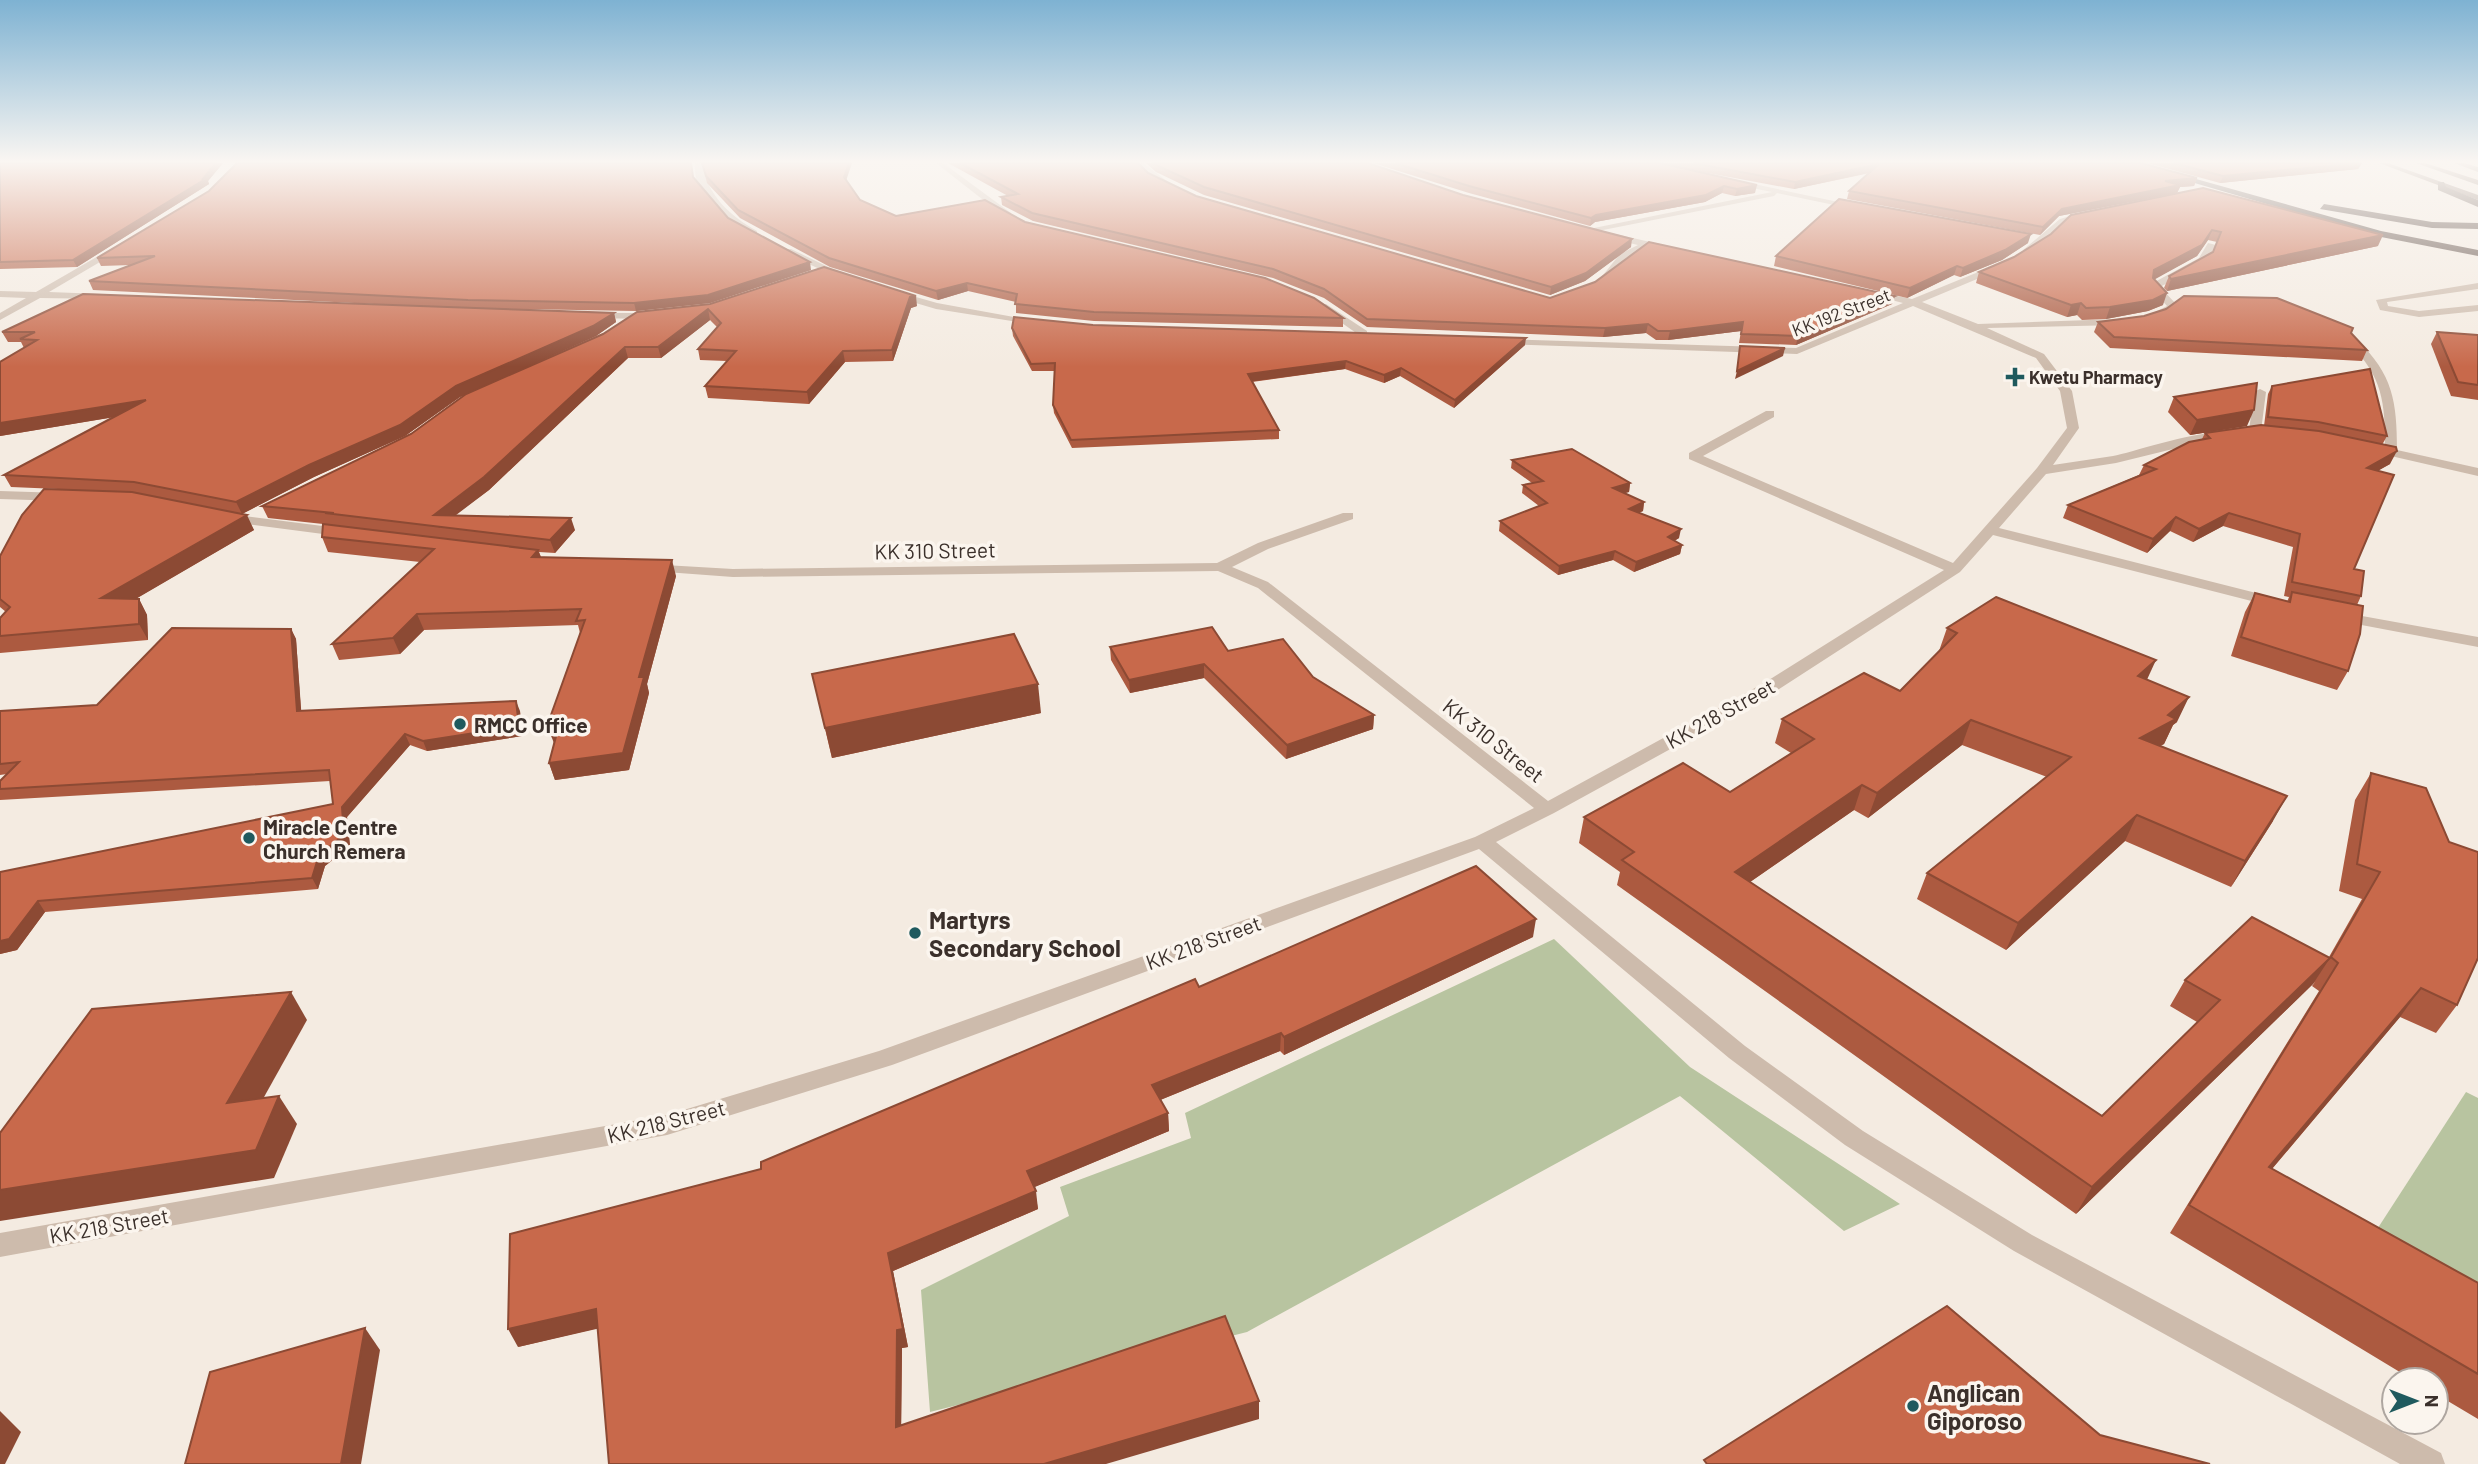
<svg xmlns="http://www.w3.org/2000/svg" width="2478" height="1464" viewBox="0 0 2478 1464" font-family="Barlow,sans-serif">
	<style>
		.green { fill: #b8c4a0 }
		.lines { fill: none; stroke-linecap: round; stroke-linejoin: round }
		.minor { fill: #cdbbac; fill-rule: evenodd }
		.major { fill: #7d675c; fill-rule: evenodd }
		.highway { fill: #5c4a42; fill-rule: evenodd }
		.wall { fill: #ac5a40 }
		.shaded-wall { fill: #8c4a34 }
		.building { fill: #c8694b; stroke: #8c4a34; stroke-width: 2 }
		.poi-dot { fill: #1f5a5e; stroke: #fbf5ee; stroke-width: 2.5 }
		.labels { text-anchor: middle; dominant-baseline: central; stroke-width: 7; stroke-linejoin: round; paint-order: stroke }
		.far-street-label { font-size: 18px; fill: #3b302b; stroke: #fbf5ee }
		.far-poi-label { font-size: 18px; font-weight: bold; fill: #3b302b; stroke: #fbf5ee; text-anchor: start }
		.street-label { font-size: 21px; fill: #3b302b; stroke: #fbf5ee }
		.poi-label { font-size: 21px; font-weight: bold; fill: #3b302b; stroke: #fbf5ee; text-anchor: start }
		.near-poi-label { font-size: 24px; font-weight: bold; fill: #3b302b; stroke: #fbf5ee; text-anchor: start }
	</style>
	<rect width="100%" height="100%" fill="#f4ebe1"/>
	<!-- green -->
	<g class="green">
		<path d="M1554,939L1690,1067L1900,1204L1844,1231L1680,1096L1247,1332L930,1412L921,1290L1069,1216L1060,1187L1191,1138L1185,1113Z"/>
		<path d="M2466,1092L2478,1098V1297L2374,1234Z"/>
	</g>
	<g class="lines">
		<!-- minor -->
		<g class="minor">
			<path d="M695,163H702C707,195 730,216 757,231V235C740,235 705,200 698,185C695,179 695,169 695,163Z"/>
			<path d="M936,163H943L1011,213V217H1005Z"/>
			<path d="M1136,163H1143L1175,187L1168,189L1149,178Z"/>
			<path d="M1735,180L1862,207L1858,210L1777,193L1774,196L1588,233L1584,230L1772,192L1732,184Z"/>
			<path d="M2086,211L2089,216L2066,223L2031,252L2023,250L2060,219Z"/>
			<path d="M1611,233L1672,247L1674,249L1669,252L1647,247L1626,258L1605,284H1599V280L1620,254L1638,245L1608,238Z"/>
			<path d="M2208,243L2216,245L2206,262L2160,287L2177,305V309L2157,319H2149V315L2167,306L2151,288V284L2199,258Z"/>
			<path d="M114,247L122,249L49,292L102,294L107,297L106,299L40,298L0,320V313L26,298L0,297V291L36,292Z"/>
			<path d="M785,249H791L847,276L839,278L785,253Z"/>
			<path d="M1998,264L2003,267L2001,269L1922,302L1978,324L2119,319L2124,322L2119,325L1987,328L2044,354L2072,391L2079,428L2053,465C2073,462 2093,459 2113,456C2134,452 2216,424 2230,435L2116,463L2046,474L1999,528L2280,599L2283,602L2280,605L2275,607L1993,535L1960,572L1776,691L1554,813L1496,842L1745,1046L1863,1131L2032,1235L2441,1453L2445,1464H2400L2014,1251L1845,1145L1729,1058L1479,849L892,1065L667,1135L0,1257V1233L667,1115L879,1051L1475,837L1534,808L1258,588L1218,571L733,577L652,571L647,570V564L733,569L1217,563L1258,543L1343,513H1353V519L1268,549L1232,567L1268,582L1548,801L1764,683L1944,570L1689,459V453L1766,411H1774V417L1703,456L1953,563L2037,468L2067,428L2060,391L2036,358L1913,306L1797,354L1504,344L1500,343V339L1796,348L1903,303L1868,294V290L1912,299Z"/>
			<path d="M2478,283V289L2387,302L2388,306L2419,311L2478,305V311L2419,317L2380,310L2376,300Z"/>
			<path d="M895,291L937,303L1041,322L1036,325L936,309L892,296L890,294Z"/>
			<path d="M1326,304L1367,331V335H1359L1322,309V305Z"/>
			<path d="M592,313H651L656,316L651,319L588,318L587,316Z"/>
			<path d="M2349,340H2357C2393,374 2397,402 2397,450L2478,468V476L2369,451L2367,448L2373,444L2385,447C2385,403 2383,376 2349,344Z"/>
			<path d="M2260,389L2266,392L2261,431L2255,435L2249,431L2254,392Z"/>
			<path d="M0,491L62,493L69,497L62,501L0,499Z"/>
			<path d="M228,514L346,529L353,533L346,537L223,521L221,518Z"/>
			<path d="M2340,612L2478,637V647L2335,620L2332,617Z"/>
		</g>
		<!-- major -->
		<g class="major">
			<path d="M2379,163H2388L2478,195V200Z"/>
			<path d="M2416,163H2425L2478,180V185Z"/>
			<path d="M2454,163H2464L2478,167V172Z"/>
		</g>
		<!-- highway -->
		<g class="highway">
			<path d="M2126,163H2139L2381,231L2478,250V256L2376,236Z"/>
			<path d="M2438,182H2444L2446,187L2478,200V207L2438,190Z"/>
			<path d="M2324,204L2432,222L2478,223V229L2432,228L2320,209Z"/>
		</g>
	</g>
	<!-- wall -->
	<g class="wall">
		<path d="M0,163H223L208,181L209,184L77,267L0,269Z"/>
		<path d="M691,163L693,178L728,218L811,270L710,303L636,311L519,309L614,313L616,322L596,336L460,397L405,436L314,477L242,514L254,530L135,599H139L147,615L148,640L0,653V618L6,612L0,607V556L58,489L11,487L4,475L114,417L0,436V362L24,348L21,342H8L2,332L414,306L93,290L89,281L131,265L101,266L97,258Z"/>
		<path d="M702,163L846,180L860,200L896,216L1025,222L1343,318V327L1094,321L1016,313V302L968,291L938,300L830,267L740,218L707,183Z"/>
		<path d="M948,163H1138L1148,173L1196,196L1550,298L1892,304L1796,345L1739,343L1741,331L1668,340H1656L1646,333L1603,337L1367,327L1324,298L1273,278L1033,221L1002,205L1001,197L1008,196Z"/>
		<path d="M1146,163H1368L1463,195L1631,247L1585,281L1550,295L1204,195L1156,172Z"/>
		<path d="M1373,163H2141L2197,178L2194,186L2180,187L2177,193L2059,216L2040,235L1847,199L1849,191L1870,173L1794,189L1681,168L1755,193L1735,196L1722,193L1705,202L1595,222L1590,226L1469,193Z"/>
		<path d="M2147,163H2362L2358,169L2220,183Z"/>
		<path d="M2071,215L2378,246L2167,291L2164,288L2169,276L2213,252L2217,242L2208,240L2197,256L2154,279L2163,305L2148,311L2106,319L2082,320L2077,315L2067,317L1976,283L1979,272L2014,257L2051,234Z"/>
		<path d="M2028,243L2002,260L1960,277L1954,275L1907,298L1774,266L1776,256Z"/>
		<path d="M710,304L917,306L911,308L893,361L845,362L809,404L708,398L705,386L727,361L700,360L698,349L717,327L710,320L661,358H628L489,490L455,515L575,530L555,553L539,552L541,557L676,576L647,684L649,693L629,770L555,780L549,763L580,633L578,625L424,630L400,654L339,660L332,644L420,562L328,552L322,537L323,524L268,518L262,506Z"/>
		<path d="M2098,322L2351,333L2367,350L2362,361L2110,348L2094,332Z"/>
		<path d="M1093,325L1525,345L1454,408L1400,376L1384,383L1345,369L1252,382L1279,430V439L1072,448L1054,413L1053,405L1055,371H1032L1013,336L1012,328Z"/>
		<path d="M2437,332L2478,335V400L2451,396L2431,344Z"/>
		<path d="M2272,386L2387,436L2382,445L2390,464L2377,471L2354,569L2361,596L2357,605L2348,671L2337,690L2231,656L2245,612L2255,593L2287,602L2289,597L2284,596L2293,547L2223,526L2193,542L2170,531L2147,553L2063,518L2068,505L2139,475L2144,465L2202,439L2205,433L2264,426L2268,394Z"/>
		<path d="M2174,397L2247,426L2190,435L2168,412Z"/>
		<path d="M1512,460L1630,483L1629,492L1624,493L1644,502L1643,511L1638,513L1679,538L1674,541L1682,545L1680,554L1634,572L1613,560L1558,575L1499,531L1500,521L1539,506L1522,493L1523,485L1532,483L1511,468Z"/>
		<path d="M1947,628L2147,679L2177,722L2173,725L2164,744L2160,746L2273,821L2231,887L2125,841L2006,950L1917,899L1927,873L2047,777L1962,745L1868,818L1854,810L1750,882L2102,1116L2197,1022L2170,1006L2185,980L2329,957L2362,899L2339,891L2355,800L2371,773L2457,1005L2436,1033L2400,1017L2272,1169L2478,1283V1419L2436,1394V1380H2413L2170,1233L2319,991L2312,986L2315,982L2076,1214L1617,885L1620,872L1579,843L1584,817L1730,792L1791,753L1775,743L1782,719L1900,691L1939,651Z"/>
		<path d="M291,629L296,639L301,711H520L522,736L427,751L410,745L347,817L350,846L325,866L318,889L45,912L17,950L0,954V872L333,804L330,781L0,800V789L7,774L0,775V711L97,705Z"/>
		<path d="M1110,647L1228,651L1374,715L1373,729L1286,759L1204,678L1130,693L1111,660Z"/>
		<path d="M812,674L1041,713L832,758Z"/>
		<path d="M1533,937L1284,1055L1280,1051L1160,1100L1168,1113L1169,1131L1034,1187L1038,1209L893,1271L908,1347L902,1348L901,1425L1259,1419L609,1464L598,1328L518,1347L761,1169L1199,987Z"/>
	</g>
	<!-- shaded-wall -->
	<g class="shaded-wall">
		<path d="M216,163H223L208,181L209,184L77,267L73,260Z"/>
		<path d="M849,163H852L845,184L844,177Z"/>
		<path d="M2362,163L2358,169L2220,183L2223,176Z"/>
		<path d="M1879,164L1877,171L1794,189L1795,182Z"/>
		<path d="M2197,178L2194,186L2180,187L2177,193L2059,216L2040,235L2043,227L2062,209L2165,181Z"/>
		<path d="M1757,185L1755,193L1735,196L1737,189Z"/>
		<path d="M1724,186L1722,193L1705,202L1595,222L1590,226L1591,218L1596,215Z"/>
		<path d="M2212,230L2208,240L2197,256L2150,282L2154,270Z"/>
		<path d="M2031,234L2028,243L2002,260L1960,277L1963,268Z"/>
		<path d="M2383,235L2378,246L2167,291L2171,279Z"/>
		<path d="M1632,239L1631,247L1585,281L1550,295L1551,287Z"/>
		<path d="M810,262L811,270L710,303L636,311L634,303Z"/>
		<path d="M1957,266L1954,275L1907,298L1910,288Z"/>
		<path d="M967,283L968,291L938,300L936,291Z"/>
		<path d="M2167,293L2163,305L2148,311L2106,319L2110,307Z"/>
		<path d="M916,296L917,306L911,308L893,361L892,350L910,297Z"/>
		<path d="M1895,296L1892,304L1796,345L1798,336Z"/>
		<path d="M2081,303L2077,315L2067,317L2071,305Z"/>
		<path d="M708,309L710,320L661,358L658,347Z"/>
		<path d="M614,313L616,322L596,336L460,397L405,436L314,477L242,514L236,502L456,386Z"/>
		<path d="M1743,322L1741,331L1668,340L1670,331Z"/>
		<path d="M1648,324L1646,333L1603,337L1605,328Z"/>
		<path d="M1526,338L1525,345L1454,408L1455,400Z"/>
		<path d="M625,347L628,358L489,490L439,528L434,515Z"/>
		<path d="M1785,348L1783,356L1735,379L1737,371Z"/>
		<path d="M843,351L845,362L809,404L807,392Z"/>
		<path d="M1346,361L1345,369L1248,382V374Z"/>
		<path d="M1401,368L1400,376L1384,383V375Z"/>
		<path d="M146,400L151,411L0,436V423Z"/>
		<path d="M2254,410L2247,426L2190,435L2197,420Z"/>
		<path d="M2397,451L2390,464L2360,481L2367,468Z"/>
		<path d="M1630,483L1629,492L1611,497L1613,488Z"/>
		<path d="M1644,502L1643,511L1627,518L1629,509Z"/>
		<path d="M2229,513L2223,526L2193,542L2199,529Z"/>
		<path d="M247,515L254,530L110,614L101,598Z"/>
		<path d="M2176,517L2170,531L2147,553L2153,539Z"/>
		<path d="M571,518L575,530L555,553L550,540Z"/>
		<path d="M1681,529L1679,538L1666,546L1668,537Z"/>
		<path d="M1682,545L1680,554L1634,572L1636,562Z"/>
		<path d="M538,550L544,565L532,557Z"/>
		<path d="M1615,551L1613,560L1558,575L1559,566Z"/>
		<path d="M672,560L676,576L647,684L649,693L629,770L555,780L549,763L639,677Z"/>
		<path d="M139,599L147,615L148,640L139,624Z"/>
		<path d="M417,614L424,630L400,654L393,638Z"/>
		<path d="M291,629L296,639L302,722L297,711Z"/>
		<path d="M2156,660L2145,684L2138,676Z"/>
		<path d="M1204,664V678L1130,693L1129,680Z"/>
		<path d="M1038,684L1041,713L832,758L825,728Z"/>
		<path d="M2189,697L2177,722L2173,725L2164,744L2129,762L2140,738Z"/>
		<path d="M516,701L520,711L522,736L427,751L423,741Z"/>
		<path d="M1374,715L1373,729L1286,759L1287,745Z"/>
		<path d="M1971,720L1962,745L1868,818L1877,793Z"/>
		<path d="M559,725L554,743L547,726Z"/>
		<path d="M405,734L410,745L347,817L350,846L325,866L318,889L312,878L319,855L342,807Z"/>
		<path d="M1862,785L1854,810L1727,898L1735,872Z"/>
		<path d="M2287,796L2273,821L2231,887L2245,861Z"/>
		<path d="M2137,815L2125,841L2006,950L2018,923Z"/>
		<path d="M38,901L45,912L17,950L0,954V941Z"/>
		<path d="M1536,919L1533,937L1284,1055V1037Z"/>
		<path d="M2330,958L2313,984L2076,1214L2092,1187Z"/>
		<path d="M2421,988L2400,1017L2249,1196L2269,1167Z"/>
		<path d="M291,992L307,1020L245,1131L227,1103Z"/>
		<path d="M1281,1033L1280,1051L1153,1103L1152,1085Z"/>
		<path d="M279,1096L297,1124L274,1178L0,1221V1190Z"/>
		<path d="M1168,1113L1169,1131L1030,1189L1027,1171Z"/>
		<path d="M1036,1191L1038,1209L893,1271L908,1347L902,1348L901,1444L896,1427L888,1253Z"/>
		<path d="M596,1309L605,1327L518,1347L508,1329Z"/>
		<path d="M365,1328L380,1350L361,1464H341Z"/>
		<path d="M1259,1401V1419L1106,1464H1044Z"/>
		<path d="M0,1411L21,1432L5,1464H0Z"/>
	</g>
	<!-- building -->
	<g class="building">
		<path d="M0,163H216L202,180L207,178L73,260L0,262Z"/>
		<path d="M238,163H691L693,177L728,218L810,262L708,295L634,303L468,300L89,281L155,256L97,258L209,191L236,164Z"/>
		<path d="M702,163H849L844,177L860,200L896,216L985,200L1025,222L1265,278L1314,298L1343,318L1094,312L1015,304L1017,294L967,283L936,291L829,258L738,210L706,176Z"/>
		<path d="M960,163H1138L1148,173L1196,196L1550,298L1595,282L1649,242L1895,296L1798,336L1741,334L1743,322L1670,331H1658L1648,324L1605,328L1367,319L1324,289L1273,269L1032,213L1001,197L1018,194Z"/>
		<path d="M1154,163H1368L1463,195L1632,239L1586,273L1551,287L1204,187L1156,165Z"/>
		<path d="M1395,163H1660L1757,185L1737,189L1724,186L1706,195L1596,215L1591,218L1469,186Z"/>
		<path d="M1693,163H2141L2197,178L2165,181L2180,185L2062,209L2043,227L1849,191L1879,164L1795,182Z"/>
		<path d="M2174,163H2361L2223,176Z"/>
		<path d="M2203,188L2383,235L2171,279L2169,276L2213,252L2221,232L2212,230L2202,245L2154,270L2153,278L2167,293L2153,300L2110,307L2086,308L2081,303L2071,305L1979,272L2014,257L2051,234L2071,215Z"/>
		<path d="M1839,199L2031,234L2005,250L1963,268L1957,266L1910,288L1776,256Z"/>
		<path d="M824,267L916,296L910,297L892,350L843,351L807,392L705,386L736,351L698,349L721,323L708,309L658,347H625L484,477L434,515L571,518L550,540L325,513H334L262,506L411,434L466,394L603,334L637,312L710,304Z"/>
		<path d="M83,294L614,313L593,326L456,386L400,425L309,465L236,502L134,482L4,475L146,400L0,423V362L37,340L20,339L35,332H2Z"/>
		<path d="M2184,296L2277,298L2353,328L2351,333L2367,350L2114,337L2098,322L2144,316L2166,309Z"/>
		<path d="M1014,317L1093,325L1526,338L1455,400L1401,368L1384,375L1346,361L1248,374L1279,430L1071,440L1053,405L1055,363L1031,364L1012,328Z"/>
		<path d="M2437,332L2478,335V385L2458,382Z"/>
		<path d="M1740,346L1785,348L1737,371Z"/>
		<path d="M2370,369L2387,436L2318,422L2268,417L2272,386Z"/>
		<path d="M2257,383L2254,410L2197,420L2174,397Z"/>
		<path d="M2261,425L2319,431L2396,447L2397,451L2367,468L2394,475L2354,569L2364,571L2361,596L2292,582L2300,534L2229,513L2199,529L2176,517L2153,539L2068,505L2156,469L2144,465L2189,442L2210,438L2205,433Z"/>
		<path d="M1572,449L1630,483L1613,488L1644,502L1629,509L1681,529L1668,537L1682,545L1636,562L1615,551L1559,566L1500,521L1547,503L1523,485L1543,481L1512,460Z"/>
		<path d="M44,489L132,492L247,515L101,598L139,599V624L0,636V618L10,607L0,599V556L22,515Z"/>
		<path d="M323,524L538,550L532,557L672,560L639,677H644L623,753L549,763L559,725L547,726L585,620L576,621L581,609L417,614L393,638L332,644L434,549L322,537Z"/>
		<path d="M2292,592L2363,606L2360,634L2348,671L2241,637L2255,593L2290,602Z"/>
		<path d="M1996,597L2156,660L2138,676L2189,697L2168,715L2176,719L2140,738L2287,796L2245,861L2137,815L2018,923L1927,873L2071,757L1971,720L1877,793L1862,785L1735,872L2102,1116L2220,1000L2185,980L2252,917L2330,958L2092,1187L1622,860L1634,852L1584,817L1683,763L1730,792L1814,739L1782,719L1864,673L1900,691L1957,633L1947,628Z"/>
		<path d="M1212,627L1228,651L1283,639L1313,677L1374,715L1287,745L1204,664L1129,680L1110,647Z"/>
		<path d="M172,628L291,629L297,711L516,701L519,726L423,741L405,734L342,807L344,835L319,855L312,878L38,901L9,939L0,941V872L333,804L329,770L0,789V781L19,762L0,764V711L97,705Z"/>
		<path d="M1014,634L1038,684L825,728L812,674Z"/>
		<path d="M2371,773L2426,788L2449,842L2478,852V958L2457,1005L2421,988L2269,1167L2478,1283V1374L2189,1205L2338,963L2331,957L2380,872L2357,864Z"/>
		<path d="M1476,866L1536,919L1284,1037L1281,1033L1152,1085L1168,1113L1027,1171L1036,1191L888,1253L903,1329L897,1330L896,1427L1225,1316L1259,1401L1044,1464H609L596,1309L508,1329L510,1234L761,1169V1162L1195,979L1199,987Z"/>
		<path d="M291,992L227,1103L279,1096L256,1150L0,1190V1133L92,1009Z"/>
		<path d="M1947,1306L2100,1435L2210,1464H1707L1704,1460Z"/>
		<path d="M365,1328L341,1464H185L210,1372Z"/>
	</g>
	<!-- sky -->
	<linearGradient id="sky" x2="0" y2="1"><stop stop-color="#7eb2d2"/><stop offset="0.44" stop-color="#faf6f2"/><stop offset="1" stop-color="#faf6f2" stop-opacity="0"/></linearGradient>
	<rect width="2478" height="367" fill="url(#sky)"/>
	<!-- markers -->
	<g class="poi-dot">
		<path d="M2011.5 366.5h7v7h7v7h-7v7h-7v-7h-7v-7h7z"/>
		<circle cx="460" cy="724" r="7"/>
		<circle cx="249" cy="838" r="7"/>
		<circle cx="915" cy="933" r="7"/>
		<circle cx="1913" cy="1406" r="7"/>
	</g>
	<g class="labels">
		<!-- far-street labels -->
		<g class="far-street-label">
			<text transform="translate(1841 312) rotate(-21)">KK 192 Street</text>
		</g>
		<!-- far-poi labels -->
		<g class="far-poi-label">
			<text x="2029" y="377">Kwetu Pharmacy</text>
		</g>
		<!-- street labels -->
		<g class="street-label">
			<text transform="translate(935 550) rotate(-1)">KK 310 Street</text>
			<text transform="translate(1720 713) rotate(-29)">KK 218 Street</text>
			<text transform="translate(1494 740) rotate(38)">KK 310 Street</text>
			<text transform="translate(1203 942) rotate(-20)">KK 218 Street</text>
			<text transform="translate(666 1121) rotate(-14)">KK 218 Street</text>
			<text transform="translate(109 1225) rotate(-10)">KK 218 Street</text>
		</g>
		<!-- poi labels -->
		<g class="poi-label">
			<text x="474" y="724">RMCC Office</text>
			<text x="263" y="826">Miracle Centre<tspan x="263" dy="24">Church Remera</tspan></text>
		</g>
		<!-- near-poi labels -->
		<g class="near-poi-label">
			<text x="929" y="919">Martyrs<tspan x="929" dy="28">Secondary School</tspan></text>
			<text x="1927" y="1392">Anglican<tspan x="1927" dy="28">Giporoso</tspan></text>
		</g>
	</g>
	<!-- north arrow -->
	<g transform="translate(2415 1401) rotate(90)"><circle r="33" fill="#fbf5ee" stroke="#aea6a0" stroke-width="2"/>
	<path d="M0-5L12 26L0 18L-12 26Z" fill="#1f5a5e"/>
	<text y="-10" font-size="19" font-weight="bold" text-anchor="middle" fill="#3b302b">N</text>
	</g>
</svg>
